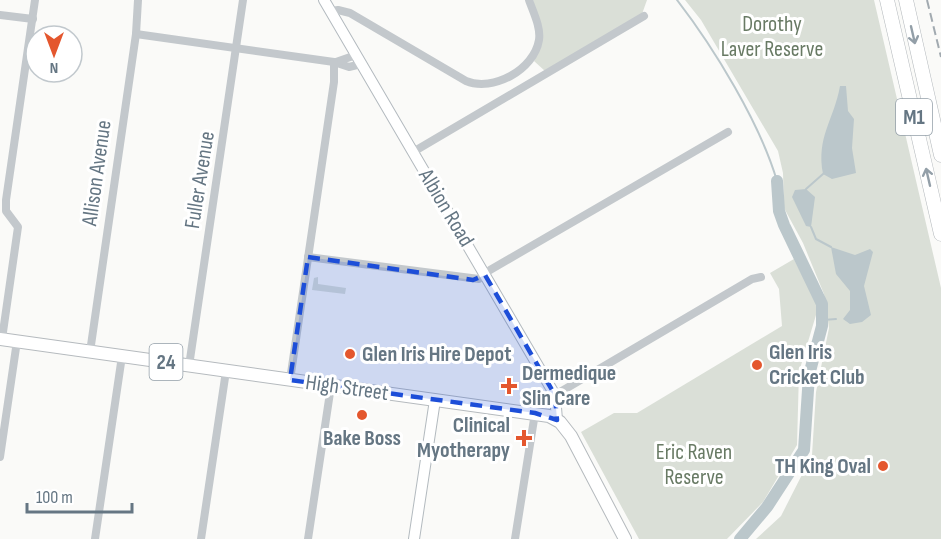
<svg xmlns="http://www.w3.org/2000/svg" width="941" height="539" viewBox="0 0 941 539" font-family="'Sofia Sans Condensed',sans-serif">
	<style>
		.green { fill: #dadfd7 }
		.water { fill: #bbc7cb }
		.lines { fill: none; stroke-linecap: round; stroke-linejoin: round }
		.stream { stroke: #bbc7cb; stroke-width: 2 }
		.river { stroke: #bbc7cb; stroke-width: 12 }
		.secondary-casing { stroke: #b3babf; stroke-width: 12 }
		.primary-casing { stroke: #b5babe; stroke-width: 14 }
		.motorway-casing { stroke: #b4b9bd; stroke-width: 15 }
		.minor { stroke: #c3c8cc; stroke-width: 8 }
		.secondary { stroke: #fff; stroke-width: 10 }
		.primary { stroke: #fff; stroke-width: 12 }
		.motorway { stroke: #fff; stroke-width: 14 }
		.rail { stroke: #a2aab0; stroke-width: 2; stroke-dasharray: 9 4.5; stroke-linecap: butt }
		.oneway { stroke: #939fa8 }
		.marked { fill: #1d4ed8; fill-opacity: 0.2; stroke: #1d4ed8; stroke-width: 4.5; stroke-dasharray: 12 8; stroke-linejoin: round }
		.poi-dot { fill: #e4572e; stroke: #fff; stroke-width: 2 }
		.labels { text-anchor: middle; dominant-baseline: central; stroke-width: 6; stroke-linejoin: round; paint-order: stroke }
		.shield { fill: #fff; stroke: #939fa8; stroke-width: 1.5 }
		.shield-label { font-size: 21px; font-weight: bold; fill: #657683 }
		.park-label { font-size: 22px; fill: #687a64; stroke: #fff }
		.street-label { font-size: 22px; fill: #657683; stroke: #fff }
		.poi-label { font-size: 22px; font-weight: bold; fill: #657683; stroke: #fff; text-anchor: start }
	</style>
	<rect width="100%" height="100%" fill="#fafaf8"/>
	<!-- green -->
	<g class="green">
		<path d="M533,0H647L642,14L545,71L534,61L542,41Z"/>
		<path d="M685,0H874L941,288V539H756L781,516L812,455L816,392L829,328L824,294L803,243L784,208L783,173L778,151L701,20Z"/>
		<path d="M794,259L816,302V315L799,372L797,445L763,502L727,539H639L581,432L614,413H637L782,326L779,289L770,273Z"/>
		<path d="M318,277V284L346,288L345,294L312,290L314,278Z"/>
	</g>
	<!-- water -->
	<g class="water">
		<path d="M840,86H846L848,111L854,119L852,148L856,173L832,179L823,174C816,137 834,120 840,86Z"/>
		<path d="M806,189L815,197L811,227L806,226L792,197L795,190Z"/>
		<path d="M831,247L855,255L870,249L873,252L864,286L871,315L862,322L850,324L843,319L850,310V291L836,274Z"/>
	</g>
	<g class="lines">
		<!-- stream -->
		<g class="stream">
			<path d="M677,0C714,48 760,123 777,181"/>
			<path d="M806,189L823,174"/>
			<path d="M811,227L816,239L831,247"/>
			<path d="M823,320L836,319"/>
		</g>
		<!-- river -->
		<path class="river" d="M740,539L767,507L804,450L809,375L822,326V304L784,225L779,211L777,181"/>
		<defs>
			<g id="secondary">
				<path d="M324,0L555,395L557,420"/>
				<path d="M414,539L435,400"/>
			</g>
			<path id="primary" d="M0,339L549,416L560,422L571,436L625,539"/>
			<g id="motorway">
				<path d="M887,0L941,234"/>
				<path d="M906,0L941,155"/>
			</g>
		</defs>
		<!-- secondary casing -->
		<use href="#secondary" class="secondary-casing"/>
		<!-- primary casing -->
		<use href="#primary" class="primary-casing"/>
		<!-- motorway casing -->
		<use href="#motorway" class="motorway-casing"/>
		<!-- minor -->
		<g class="minor">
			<path d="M330,11L338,10L350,13L466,81C493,92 534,70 539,40C541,27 533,12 529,0"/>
			<path d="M0,15L33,19"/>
			<path d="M136,34L334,62L349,67L361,64"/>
			<path d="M336,62L356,55"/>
			<path d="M413,152L644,16"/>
			<path d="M308,257L479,279L490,270L728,132"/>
			<path d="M2,339L18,227L6,211V200L35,0"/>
			<path d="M90,352L136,34L138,0"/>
			<path d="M189,366L243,0"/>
			<path d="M290,380L334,82V62"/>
			<path d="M555,395L752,279L761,277"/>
			<path d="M0,457L17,341"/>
			<path d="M95,539L122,356"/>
			<path d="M201,539L226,371"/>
			<path d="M308,539L331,386"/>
			<path d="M515,539L535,413"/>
		</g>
		<!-- secondary -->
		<use href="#secondary" class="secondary"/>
		<!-- primary -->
		<use href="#primary" class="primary"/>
		<!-- motorway -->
		<use href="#motorway" class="motorway"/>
		<!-- rail -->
		<path class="rail" d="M927,0L941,57"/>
	</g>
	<!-- one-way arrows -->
	<defs><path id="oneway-shaft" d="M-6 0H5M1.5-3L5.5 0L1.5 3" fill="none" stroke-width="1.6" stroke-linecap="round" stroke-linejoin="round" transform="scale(1.5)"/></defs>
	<g class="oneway">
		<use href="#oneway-shaft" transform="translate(913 35) rotate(77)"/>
		<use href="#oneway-shaft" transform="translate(928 177) rotate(-103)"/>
	</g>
	<!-- marked area -->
	<path class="marked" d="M308,257L473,280L485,275L555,395L557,420L535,413L290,380Z"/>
	<!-- markers -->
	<g class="poi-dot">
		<circle cx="350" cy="354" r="6"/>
		<circle cx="757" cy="365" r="6"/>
		<path d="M506 377h6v6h6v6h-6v6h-6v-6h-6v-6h6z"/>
		<circle cx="362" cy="415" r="6"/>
		<path d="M521 429h6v6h6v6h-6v6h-6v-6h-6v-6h6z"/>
		<circle cx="883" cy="466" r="6"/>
	</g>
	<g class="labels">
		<!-- shield labels -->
		<g class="shield">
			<rect x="896" y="99" width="36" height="36" rx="4.5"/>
			<rect x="149.5" y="344" width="33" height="36" rx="4.5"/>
		</g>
		<g class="shield-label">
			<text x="914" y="117">M1</text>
			<text x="166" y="362">24</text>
		</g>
		<!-- park labels -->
		<g class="park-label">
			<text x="772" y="24">Dorothy<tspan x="772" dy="25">Laver Reserve</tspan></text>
			<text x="694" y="452">Eric Raven<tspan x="694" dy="25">Reserve</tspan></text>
		</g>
		<!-- street labels -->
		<g class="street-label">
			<text transform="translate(97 173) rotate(-82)">Allison Avenue</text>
			<text transform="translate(200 180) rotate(-81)">Fuller Avenue</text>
			<text transform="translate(446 208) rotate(59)">Albion Road</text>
			<text transform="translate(347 388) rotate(8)">High Street</text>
		</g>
		<!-- poi labels -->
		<g class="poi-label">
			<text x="769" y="352">Glen Iris<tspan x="769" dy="25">Cricket Club</tspan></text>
			<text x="362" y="354">Glen Iris Hire Depot</text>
			<text x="522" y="373">Dermedique<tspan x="522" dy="25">Slin Care</tspan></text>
			<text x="510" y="425" text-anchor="end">Clinical<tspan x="510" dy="25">Myotherapy</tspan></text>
			<text x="362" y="438" text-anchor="middle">Bake Boss</text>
			<text x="871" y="466" text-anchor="end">TH King Oval</text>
		</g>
	</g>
	<!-- north arrow -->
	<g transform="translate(54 54) rotate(180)"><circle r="28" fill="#ffffff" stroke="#c1c8cd" stroke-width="1.5"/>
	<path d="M0-4.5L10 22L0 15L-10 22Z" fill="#e4572e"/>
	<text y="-9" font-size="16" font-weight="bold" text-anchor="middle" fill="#657683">N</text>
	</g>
	<!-- scale -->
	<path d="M27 503v9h105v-9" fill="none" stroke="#657683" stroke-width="3"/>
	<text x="36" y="503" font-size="18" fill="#657683" stroke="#ffffff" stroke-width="4.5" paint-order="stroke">100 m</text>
</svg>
